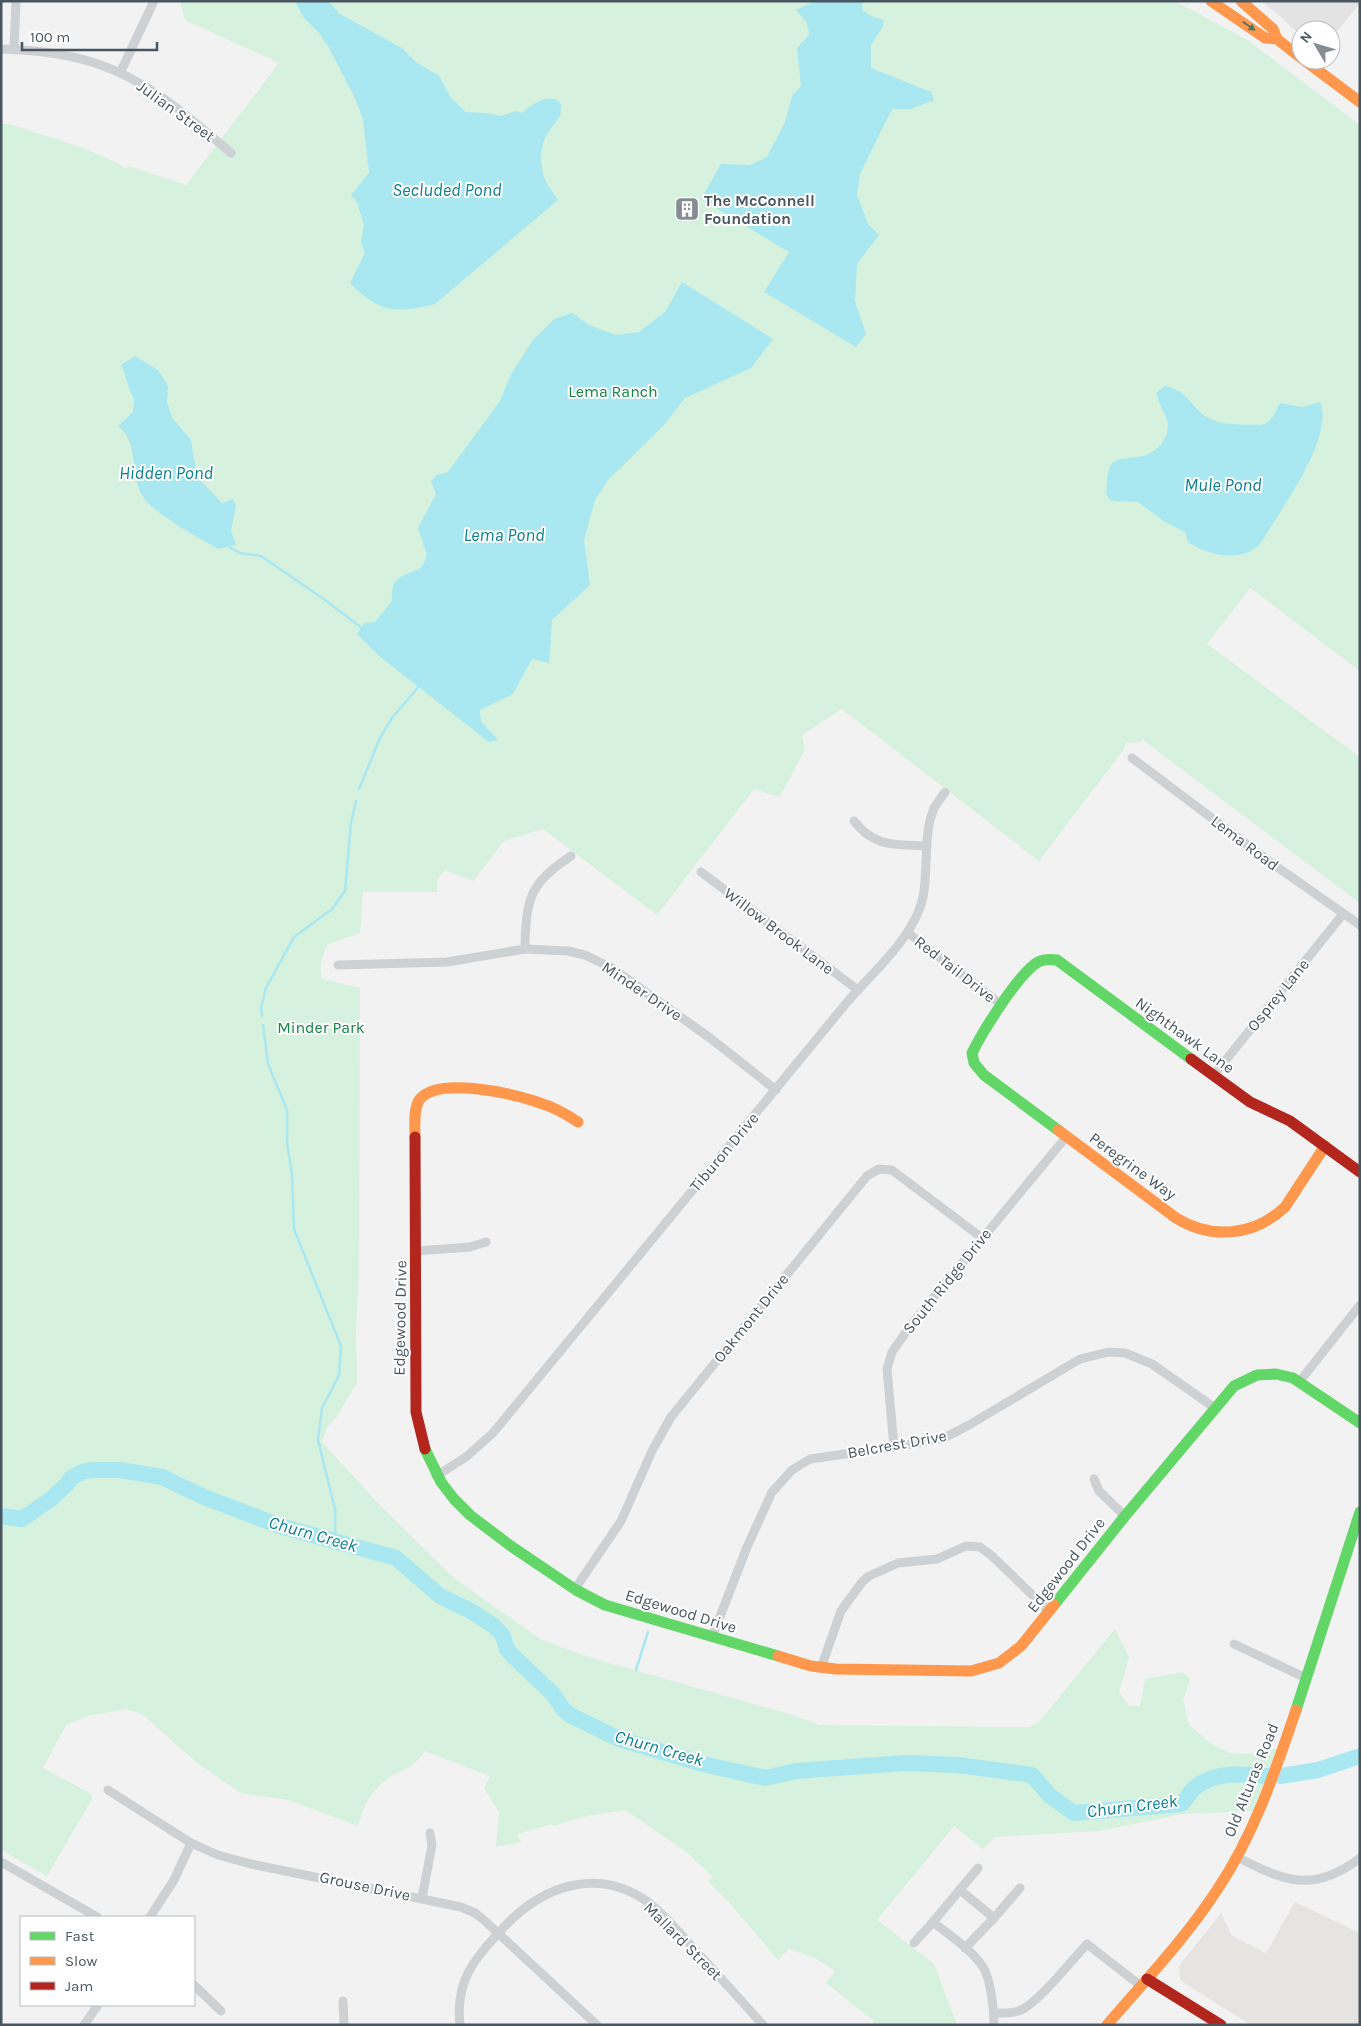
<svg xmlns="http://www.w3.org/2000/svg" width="1361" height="2026" viewBox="0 0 1361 2026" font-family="Karla,sans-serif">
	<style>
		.commercial { fill: #e6e4e0 }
		.education { fill: #e4e3e4 }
		.green { fill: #d6f1de }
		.water { fill: #a9e8f0 }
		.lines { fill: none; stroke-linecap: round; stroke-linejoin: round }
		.stream { stroke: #a9e8f0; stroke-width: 2.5 }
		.river { stroke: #a9e8f0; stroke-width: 16 }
		.street { stroke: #cdd1d3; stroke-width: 9 }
		.fast { stroke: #63d668; stroke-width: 11 }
		.slow { stroke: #ff974d; stroke-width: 11 }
		.jam { stroke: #b3261e; stroke-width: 11 }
		.oneway { fill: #4f7661 }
		.labels { text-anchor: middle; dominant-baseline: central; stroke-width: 4; stroke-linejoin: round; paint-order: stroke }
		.street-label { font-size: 16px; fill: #48565f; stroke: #fff }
		.poi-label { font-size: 16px; font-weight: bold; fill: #48565f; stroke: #fff; text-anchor: start }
		.park-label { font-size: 16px; fill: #148443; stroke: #fff }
		.water-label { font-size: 18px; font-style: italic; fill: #0a8192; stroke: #fff }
	</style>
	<rect width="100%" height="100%" fill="#f2f2f2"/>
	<!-- commercial -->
	<path class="commercial" d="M1295,1902L1360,1933V2013L1358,2018L1360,2019V2025H1251L1184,1983L1180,1979L1179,1966L1221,1913L1232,1936L1266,1953Z"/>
	<!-- education -->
	<path class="education" d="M1260,1H1360V3L1331,39V30H1301V34L1297,32L1274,11Z"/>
	<!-- green -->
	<path class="green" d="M180,1H1175L1247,40L1360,125V671L1250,588L1207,644L1360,757V903L1143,740L1141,742L1126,743L1124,749L1039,861L842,709L802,735L805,749L780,797L754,789L657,915L543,829L504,841L473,881L445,870L437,880V892H363L360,933L328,944C323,955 318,966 322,979L360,988L359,1275L356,1326L357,1382L336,1418L327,1427L322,1442L378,1503L454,1578L542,1640L595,1659L789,1714L820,1725L1029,1727L1039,1722L1115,1629L1129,1657L1119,1692L1129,1706H1140L1145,1679L1182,1672L1190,1679L1183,1700L1189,1725L1213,1745L1230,1753L1255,1754L1277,1748L1253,1811L1183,1814L1099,1831L995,1837L983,1849L954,1826L877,1920L934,1964L957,2025H872L874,2021L826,1983L835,1971L815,1958L789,1949L778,1960L727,1900L708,1881L713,1877L688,1853L625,1810L587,1816L553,1826L552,1824L517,1834L521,1842L496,1847L499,1812L484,1788L490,1776L424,1751C418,1765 399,1771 387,1779C370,1791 363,1807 358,1826L288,1800L241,1793L197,1763L142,1714L126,1709L88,1716L66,1725L43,1768L90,1793L92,1799L47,1876L1,1850V124H10C49,138 90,147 126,168L128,166L186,185L279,63L185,20Z"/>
	<!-- water -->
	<g class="water">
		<path d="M295,1H328L340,14L402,48L416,62L439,76L451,98L466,112L485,113L501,116L516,111L522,113C532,104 550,91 561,104C561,120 557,119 549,131C538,146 539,172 549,187C552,192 555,195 558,200L435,304C395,314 380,313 350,283L365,253L361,242L364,225L357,202L351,195L369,173L363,119L355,98L328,46L319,33L304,18Z"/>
		<path d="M815,1H863L862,10L873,17L884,20L882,28L871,45V68L931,92L934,100L911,109H892L860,174L857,195L868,224L879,235L857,264L855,301L866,334L856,347L764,292L789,252L701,199L721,164L750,165L767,157L785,122L792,96L801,86L797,48L809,35L807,23L796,10Z"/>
		<path d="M682,282L773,339L751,368L685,398L665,424L608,480L595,500L584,540L590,585L552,620L549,663L532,659L513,694L480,710L481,721L498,740L489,742L379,656L357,634L364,623L375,622L392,601C391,573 401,579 422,567L427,555L418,528L436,494L431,481L437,475L448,472L500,401L511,374L533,340L554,319L572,313L589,325L616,335L639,332L665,312Z"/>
		<path d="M135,356L158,370L168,386L167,403L173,419L191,440L196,471L201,481L222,503L233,499L236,506L231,531L236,545L218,549C201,539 153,513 143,497C129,474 140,443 118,426L133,412L134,398C127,388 127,376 121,365Z"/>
		<path d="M1165,386C1181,389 1188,399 1198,410C1214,427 1240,424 1261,425C1273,421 1274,414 1280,403L1302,407L1320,402C1335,437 1280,511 1262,541C1246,564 1208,556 1188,542L1185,532L1165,522L1138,502L1114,501L1110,500L1106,494C1107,486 1107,473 1110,466C1118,450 1154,469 1167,433C1172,416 1156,406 1157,392Z"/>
	</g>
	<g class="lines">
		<!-- stream -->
		<g class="stream">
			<path d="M229,547L240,553L261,556L325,600L362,628"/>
			<path d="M359,789L380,738L392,718L420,685"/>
			<path d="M262,1016L261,1008L266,988L294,937L332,909L345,891L351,823L356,801"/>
			<path d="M263,1025L268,1064L287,1110V1142L292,1175L294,1229L341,1346L339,1375L322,1408L318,1440L335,1509V1541"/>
			<path d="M636,1670L648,1632"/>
		</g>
		<!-- river -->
		<g class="river">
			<path d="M1,1516L22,1519L51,1499L67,1484L71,1478L82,1472L91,1470H120L162,1477L204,1497L280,1526L396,1558L440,1596L471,1611L494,1626L503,1636L507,1649L512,1655L553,1694L564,1710L570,1715L619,1739L703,1764L765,1778L796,1771L905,1763L958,1765L1032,1775L1050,1796L1074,1813L1181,1804C1188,1798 1190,1790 1197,1786C1218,1771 1243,1774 1267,1776"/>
			<path d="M1281,1776L1318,1770L1360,1756"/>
		</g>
		<!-- street -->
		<g class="street">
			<path d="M1,49C33,50 65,53 95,63C148,80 190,118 231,153"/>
			<path d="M14,50L16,1"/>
			<path d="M120,73L154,1"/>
			<path d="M1132,758L1270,862L1360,925"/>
			<path d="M854,821C875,848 895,844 927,846"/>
			<path d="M701,872L858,990"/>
			<path d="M908,933L1002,1005"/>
			<path d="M525,949C526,899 529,884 571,856"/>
			<path d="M338,965L447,962L525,949L568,951L585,955L612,968L710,1038L776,1090"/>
			<path d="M1213,1076L1343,914"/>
			<path d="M416,1251L470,1247L486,1242"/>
			<path d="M1300,1381L1360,1305"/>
			<path d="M894,1447L887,1369L892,1352L911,1325L1066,1137"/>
			<path d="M436,1476L466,1457L493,1433L848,1001C874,971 915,936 923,897C928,871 924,845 930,820L934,808L945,792"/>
			<path d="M1094,1479L1099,1491L1125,1516"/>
			<path d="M575,1589L621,1521L652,1451L671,1417L867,1176L879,1169L892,1170L982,1238"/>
			<path d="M712,1637L747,1547L772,1492L792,1470L810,1459L907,1445L944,1438L969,1425L1080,1359L1109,1352L1125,1353L1152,1364L1215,1408"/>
			<path d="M1234,1644L1306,1678"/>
			<path d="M821,1668L841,1611L862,1582L869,1576L898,1563L937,1559L966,1546L980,1547L992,1556L1050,1612"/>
			<path d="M108,1790L191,1843L218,1855L251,1864L461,1907L475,1913L485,1921L597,2025"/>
			<path d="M1237,1857C1284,1881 1313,1894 1360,1858"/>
			<path d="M1,1862L97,1917"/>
			<path d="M960,1890L994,1918L1020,1888"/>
			<path d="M422,1898L432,1845L430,1833"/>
			<path d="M150,1917L174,1880L191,1843"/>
			<path d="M933,1922L978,1868"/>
			<path d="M914,1943L933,1922C949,1935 971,1949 983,1967C991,1980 994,2010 994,2025"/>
			<path d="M965,1948L994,1918"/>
			<path d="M194,1985L221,2011"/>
			<path d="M343,2001L344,2025"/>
			<path d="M994,2013C1003,2013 1013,2014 1021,2010C1039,2002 1072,1960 1087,1944L1141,1986"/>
			<path d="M84,2025L98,2005"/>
			<path d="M460,2025C455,1980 474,1960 503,1928C542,1886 597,1866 648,1902C665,1915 680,1933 694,1949C717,1974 740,1999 763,2025"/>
		</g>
		<!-- fast -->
		<g class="fast">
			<path d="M1058,1130L984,1075L974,1063L972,1053C983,1031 1018,974 1038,962C1044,959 1051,959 1057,960L1191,1059"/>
			<path d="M425,1449L441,1482L454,1499L470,1515L508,1544L576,1590L605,1605L778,1656"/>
			<path d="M1054,1605L1125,1516L1234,1386L1257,1375L1276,1374L1293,1378L1360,1423"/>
			<path d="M1296,1710L1360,1512"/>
		</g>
		<!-- slow -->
		<g class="slow">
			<path d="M1211,1L1265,38L1277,39L1301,58"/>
			<path d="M1241,1L1273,29L1277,39"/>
			<path d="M1304,60L1360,102"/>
			<path d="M1058,1130L1176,1218C1212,1240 1254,1236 1285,1207L1325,1146"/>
			<path d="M415,1137C415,1126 413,1108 420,1099C439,1076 516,1094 540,1103C554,1107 566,1114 578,1122"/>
			<path d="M778,1656L811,1666L836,1669L971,1671L999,1663L1021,1646L1054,1605"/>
			<path d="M1107,2025C1145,1981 1185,1939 1217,1890C1254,1835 1275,1772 1296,1710"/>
		</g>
		<!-- jam -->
		<g class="jam">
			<path d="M1191,1059L1250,1102L1290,1121L1360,1172"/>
			<path d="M415,1137L416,1412L425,1449"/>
			<path d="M1147,1979L1221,2025"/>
		</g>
	</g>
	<!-- one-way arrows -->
	<defs><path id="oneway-solid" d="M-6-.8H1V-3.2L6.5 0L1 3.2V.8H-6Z" transform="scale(1.25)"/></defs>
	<use class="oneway" href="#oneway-solid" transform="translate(1249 26) rotate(35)"/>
	<!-- icons -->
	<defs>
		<symbol id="building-square" viewBox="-11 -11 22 22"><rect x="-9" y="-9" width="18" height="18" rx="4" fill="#848d92" stroke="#fff"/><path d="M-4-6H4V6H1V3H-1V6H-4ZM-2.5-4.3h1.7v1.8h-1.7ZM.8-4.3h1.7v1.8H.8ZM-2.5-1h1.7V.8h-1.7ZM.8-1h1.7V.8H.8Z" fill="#fff"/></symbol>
	</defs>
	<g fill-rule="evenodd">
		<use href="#building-square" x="673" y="195" width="28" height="28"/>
	</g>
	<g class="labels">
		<!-- street labels -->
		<g class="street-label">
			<text transform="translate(176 111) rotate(36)">Julian Street</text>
			<text transform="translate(1245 843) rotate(37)">Lema Road</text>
			<text transform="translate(779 931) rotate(37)">Willow Brook Lane</text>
			<text transform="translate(955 969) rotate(38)">Red Tail Drive</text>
			<text transform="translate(642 991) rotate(34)">Minder Drive</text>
			<text transform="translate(1278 995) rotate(-51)">Osprey Lane</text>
			<text transform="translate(1185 1035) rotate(36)">Nighthawk Lane</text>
			<text transform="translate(724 1152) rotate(-50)">Tiburon Drive</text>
			<text transform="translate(1133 1166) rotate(36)">Peregrine Way</text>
			<text transform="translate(947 1281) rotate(-51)">South Ridge Drive</text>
			<text transform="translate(400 1318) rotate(-89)">Edgewood Drive</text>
			<text transform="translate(751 1318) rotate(-51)">Oakmont Drive</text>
			<text transform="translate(897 1444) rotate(-10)">Belcrest Drive</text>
			<text transform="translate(1066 1565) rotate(-52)">Edgewood Drive</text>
			<text transform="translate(681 1611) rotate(17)">Edgewood Drive</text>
			<text transform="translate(1251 1780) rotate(-68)">Old Alturas Road</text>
			<text transform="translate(365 1886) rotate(12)">Grouse Drive</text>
			<text transform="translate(683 1941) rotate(45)">Mallard Street</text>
		</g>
		<!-- poi labels -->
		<g class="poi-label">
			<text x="704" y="200">The McConnell<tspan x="704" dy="18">Foundation</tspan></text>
		</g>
		<!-- park labels -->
		<g class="park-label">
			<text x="613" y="391">Lema Ranch</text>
			<text x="321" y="1027">Minder Park</text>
		</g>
		<!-- water labels -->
		<g class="water-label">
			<text x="447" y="190">Secluded Pond</text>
			<text x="166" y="473">Hidden Pond</text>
			<text x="1223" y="485">Mule Pond</text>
			<text x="504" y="535">Lema Pond</text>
			<text transform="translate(313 1534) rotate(16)">Churn Creek</text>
			<text transform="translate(659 1748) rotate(16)">Churn Creek</text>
			<text transform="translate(1132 1806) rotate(-7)">Churn Creek</text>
		</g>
	</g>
	<!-- border -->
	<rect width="1361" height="2026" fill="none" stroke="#48565f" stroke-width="5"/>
	<!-- legend -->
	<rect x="20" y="1916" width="175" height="90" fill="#ffffff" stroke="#b6bbbf"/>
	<rect x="30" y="1932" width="25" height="8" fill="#63d668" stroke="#b6bbbf"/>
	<text x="65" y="1941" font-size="15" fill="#48565f">Fast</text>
	<rect x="30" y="1957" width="25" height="8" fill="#ff974d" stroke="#b6bbbf"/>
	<text x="65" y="1966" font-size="15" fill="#48565f">Slow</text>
	<rect x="30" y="1982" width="25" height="8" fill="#b3261e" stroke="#b6bbbf"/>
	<text x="65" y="1991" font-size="15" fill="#48565f">Jam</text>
	<!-- north arrow -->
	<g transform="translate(1316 45) rotate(308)"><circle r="24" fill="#ffffff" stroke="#b6bbbf"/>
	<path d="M0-4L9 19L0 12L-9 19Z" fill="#848d92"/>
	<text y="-8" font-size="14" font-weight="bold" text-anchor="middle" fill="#48565f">N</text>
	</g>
	<!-- scale -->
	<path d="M22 42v8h135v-8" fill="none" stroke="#48565f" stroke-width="2.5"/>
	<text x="30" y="42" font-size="15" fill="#48565f" stroke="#ffffff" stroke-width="4" paint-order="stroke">100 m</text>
</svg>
